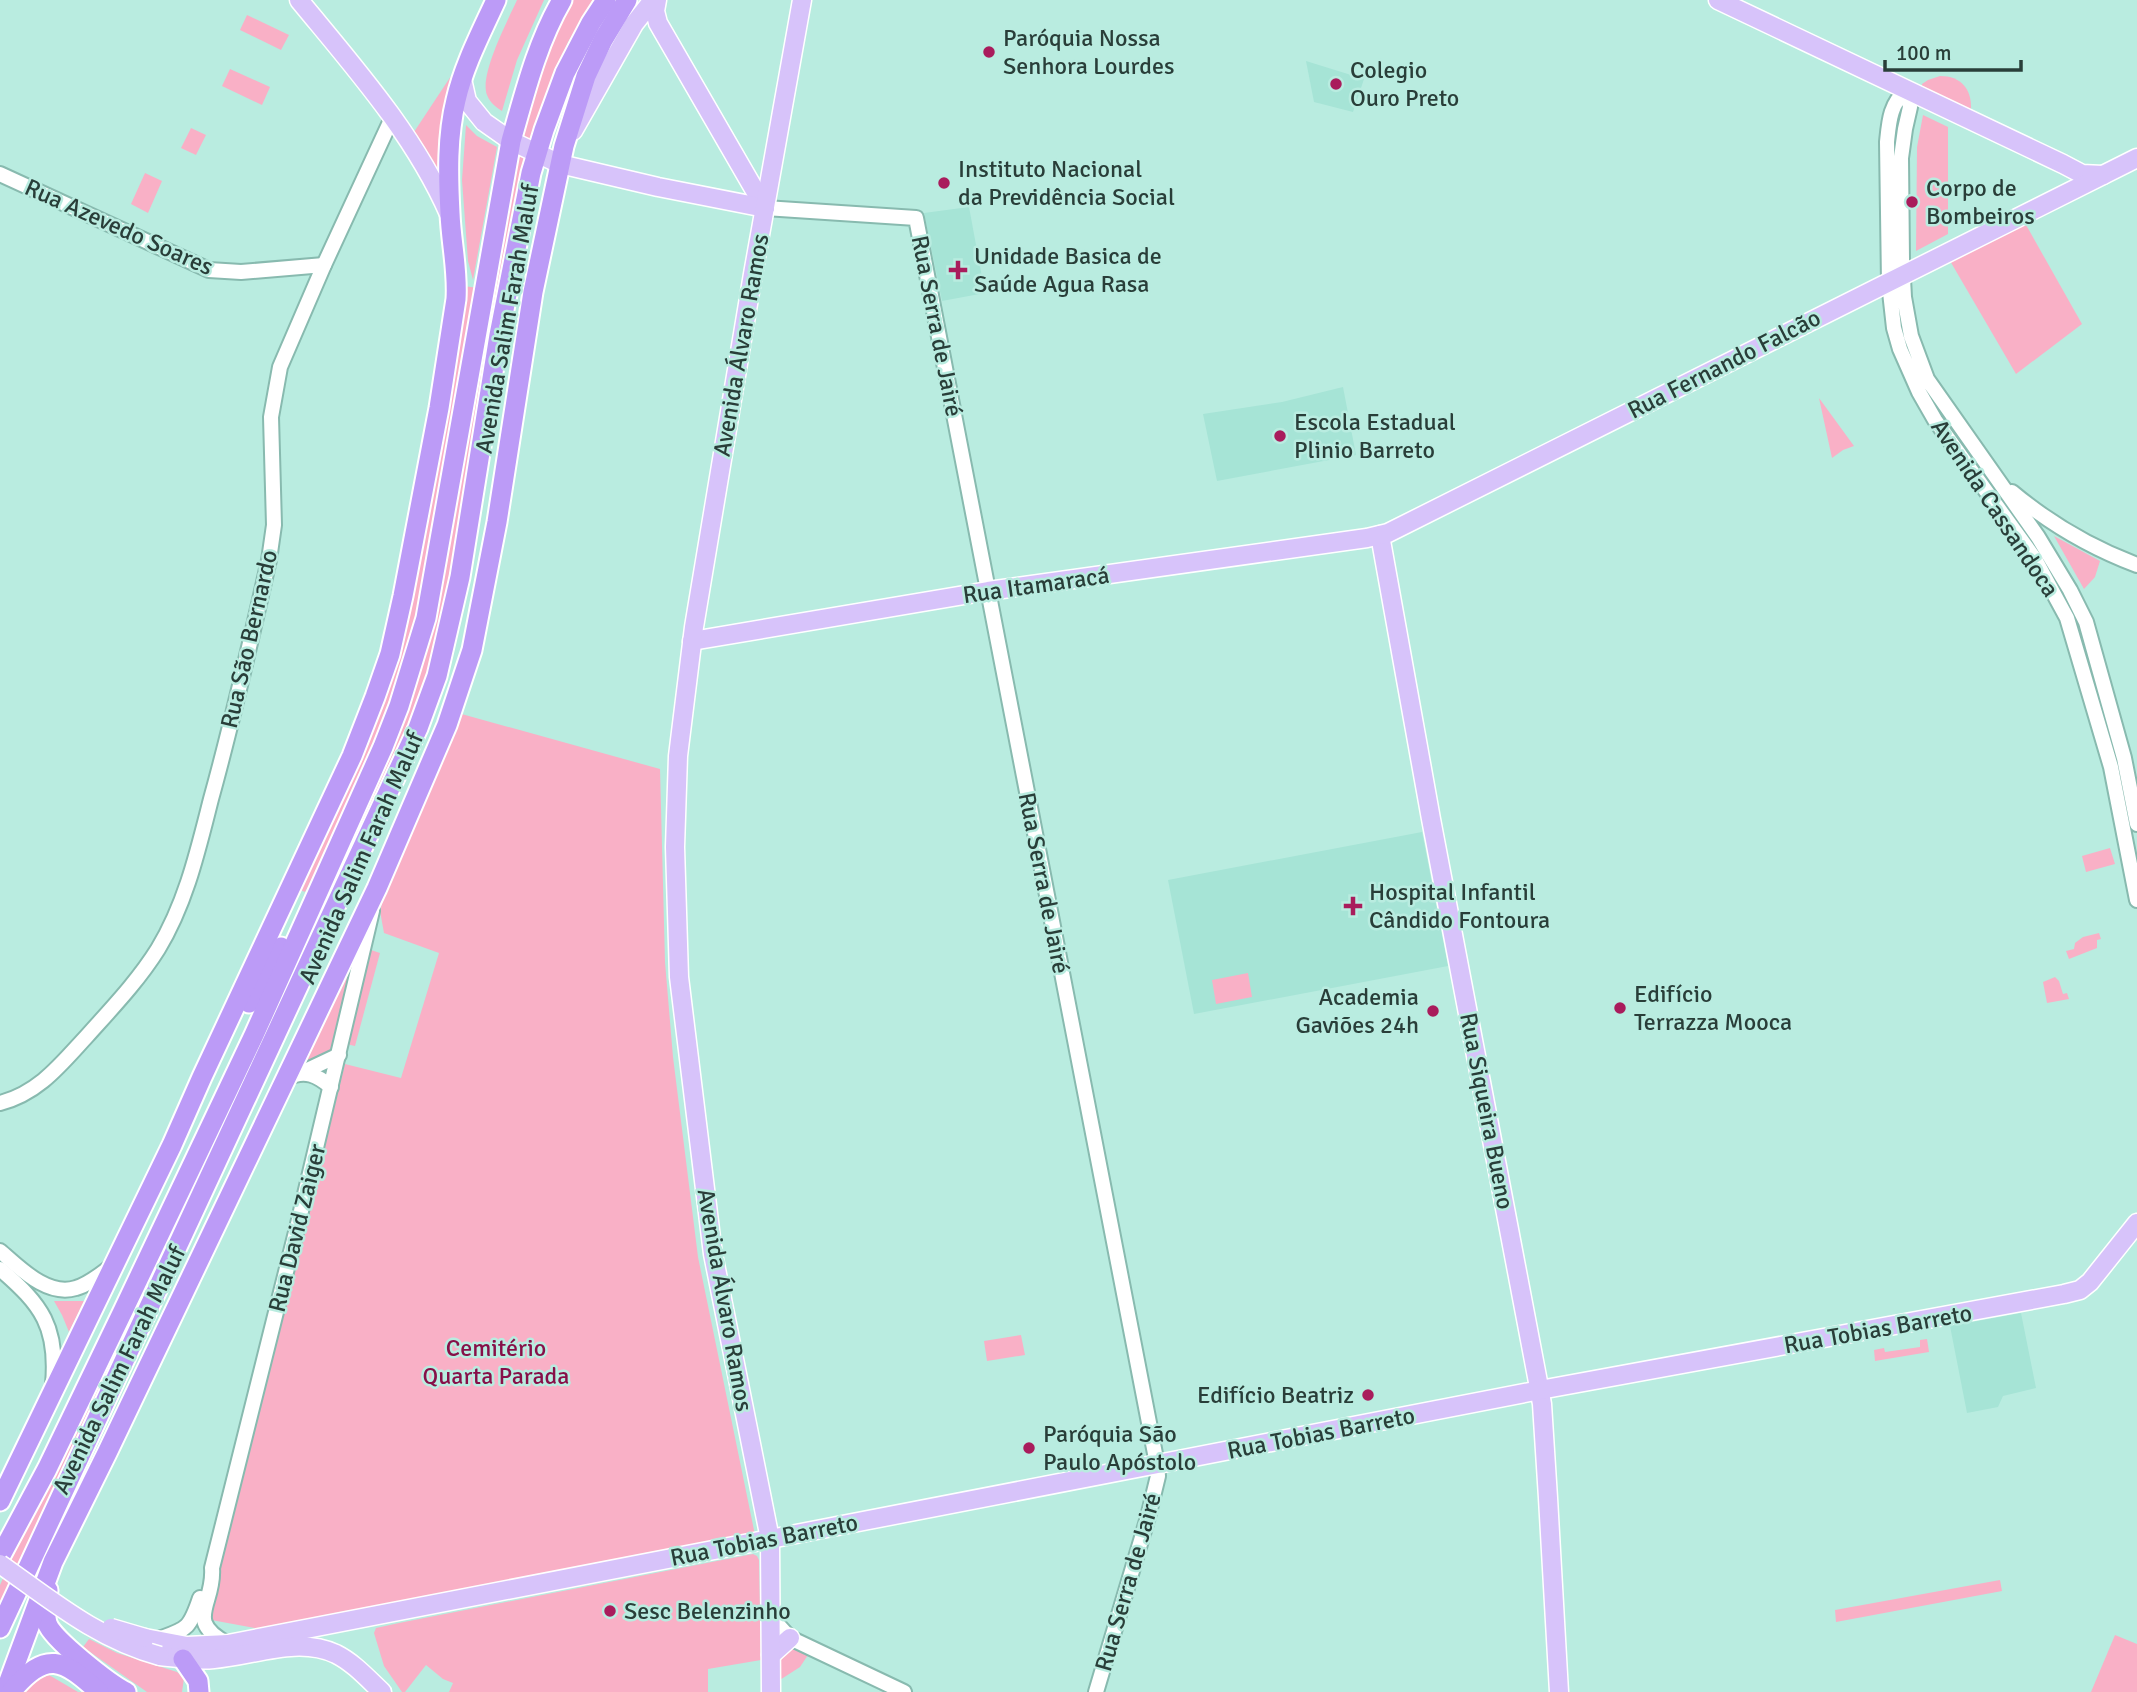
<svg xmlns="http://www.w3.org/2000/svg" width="2137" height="1692" viewBox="0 0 2137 1692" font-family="Signika,sans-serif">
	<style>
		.built { fill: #a6e4d6 }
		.green { fill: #f9b0c6 }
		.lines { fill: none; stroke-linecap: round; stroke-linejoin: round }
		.minor-casing { stroke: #88baaf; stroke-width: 18 }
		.major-casing { stroke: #fff; stroke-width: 21 }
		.highway-casing { stroke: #fff; stroke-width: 23 }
		.minor { stroke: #fff; stroke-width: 14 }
		.major { stroke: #d7c3fa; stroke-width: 18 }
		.highway { stroke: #bc9bf7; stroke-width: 19 }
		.major-bridge-casing { stroke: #fff; stroke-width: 21; stroke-linecap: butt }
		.major-bridge { stroke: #d7c3fa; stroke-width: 18 }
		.poi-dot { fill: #a91c5c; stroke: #b9ece0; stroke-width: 2.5 }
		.labels { text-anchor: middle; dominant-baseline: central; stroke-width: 5; stroke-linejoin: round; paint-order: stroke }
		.poi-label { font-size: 24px; fill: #293e39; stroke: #b9ece0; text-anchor: start }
		.street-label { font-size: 24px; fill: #293e39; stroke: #b9ece0 }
		.park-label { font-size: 24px; fill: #870f48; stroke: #b9ece0 }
	</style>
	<rect width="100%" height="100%" fill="#b9ece0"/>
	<!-- built -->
	<g class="built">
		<path d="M1306,61L1364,79L1353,112L1314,102Z"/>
		<path d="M969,207L985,293L942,301L924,213Z"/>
		<path d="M1343,387L1356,455L1217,481L1203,414L1282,402Z"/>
		<path d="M1422,832L1448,966L1194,1014L1168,880Z"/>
		<path d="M2021,1313L2036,1388L2003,1396L1998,1407L1967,1413L1950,1326Z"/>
	</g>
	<!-- green -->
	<g class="green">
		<path d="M517,0H544L517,60L502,111C496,107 490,103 487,95C479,75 508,20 517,0Z"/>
		<path d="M569,0H594L568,42L542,104L528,165L450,584L426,675L403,749L0,1610V1585L415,672L521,121L542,53Z"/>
		<path d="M247,15L289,35L281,50L240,30Z"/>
		<path d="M230,69L270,87L262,105L222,86Z"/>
		<path d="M451,76L439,174L415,138L414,132Z"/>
		<path d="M1940,76C1961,76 1972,89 1971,110L1922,87V84L1928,80Z"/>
		<path d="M1923,115L1948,127V234L1916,251L1917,147Z"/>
		<path d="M466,125L477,136L497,147L473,280L468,261L462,180Z"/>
		<path d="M191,128L206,135L196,155L181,148Z"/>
		<path d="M145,173L162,181L148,213L131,204Z"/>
		<path d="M2021,216L2082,324L2016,374L1946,254Z"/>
		<path d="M463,286L479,288L419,616L400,685L335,834L305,892L296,888L361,752Z"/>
		<path d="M1819,398L1854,446L1843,450L1832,458Z"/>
		<path d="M2054,536L2100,561L2095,577L2084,589Z"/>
		<path d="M458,713L660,769L665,962L673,1057L698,1257L755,1535L265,1630L206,1619L345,1064L401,1078L439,953L384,933L380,911L389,876Z"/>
		<path d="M2110,848L2115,864L2086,872L2082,856Z"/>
		<path d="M2099,933L2101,939L2097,940V948L2069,959L2066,951L2074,949L2075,943L2083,937Z"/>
		<path d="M371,950L380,953L355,1046L346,1044Z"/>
		<path d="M354,955L331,1050L306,1062Z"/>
		<path d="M1248,973L1252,997L1216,1004L1212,980Z"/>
		<path d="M2055,977L2059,981L2063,994L2067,993L2069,999L2047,1003L2043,982Z"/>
		<path d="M54,1301H84L69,1332L62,1315Z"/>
		<path d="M1021,1335L1025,1355L987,1361L984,1341Z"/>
		<path d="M1927,1339L1929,1352L1875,1361L1874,1350L1884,1348L1885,1352L1920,1347V1340Z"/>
		<path d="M753,1554L757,1556L759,1560L761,1660L708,1669V1692H449L453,1683L443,1679L426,1665L405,1692H402L384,1666L374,1633L376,1628L399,1623Z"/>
		<path d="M2000,1580L2002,1591L1836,1622L1835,1610Z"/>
		<path d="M771,1631L812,1649L800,1667L772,1685Z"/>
		<path d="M2115,1635L2137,1644V1692H2091Z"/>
		<path d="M89,1639L117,1653L177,1672L184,1678L182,1692H147L83,1647Z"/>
		<path d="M49,1675L78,1692H21L30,1682Z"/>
	</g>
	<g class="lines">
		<defs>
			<g id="minor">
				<path d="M0,174L209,270L241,272L324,265"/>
				<path d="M765,208L916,218L1157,1464L1158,1476L1148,1517L1096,1692"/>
				<path d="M2012,492C2049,523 2092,548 2137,565"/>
				<path d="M2137,824L2124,758L2086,622L2070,590L2038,537L1927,379L1911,336L1904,297L1902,259L1901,158L1905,129L1910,107L1907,90C1890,103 1889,122 1887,142L1889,283L1894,328L1900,349L1919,392L1935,420L2035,559L2067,618L2111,767L2137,900"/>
				<path d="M303,1072L339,1055"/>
				<path d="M287,1078C305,1069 317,1075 331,1087"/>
				<path d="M0,1103C39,1093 61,1064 87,1036C112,1008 138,981 158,949C186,903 198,850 211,799C233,720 251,640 269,560L274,525L271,417L280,367L324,265L392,118"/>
				<path d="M0,1251C20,1268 47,1297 76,1288C90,1284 102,1273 113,1265"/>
				<path d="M0,1269C42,1305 58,1327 53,1384"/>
				<path d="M770,1616L790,1638L904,1692"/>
				<path d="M156,1640C186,1629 189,1631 200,1598"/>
				<path d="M228,1644C183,1620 215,1605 212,1568L297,1228L372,911"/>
			</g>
			<g id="major">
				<path d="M299,0C354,67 414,134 449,214"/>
				<path d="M657,0L655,11L658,23L765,208"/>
				<path d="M1718,0L2063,164L2082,174L2103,175"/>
				<path d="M462,79L467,101L484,122L511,141L560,164L658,187L765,208"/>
				<path d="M573,131L634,24L653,0"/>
				<path d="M1380,535L1431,819L1538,1382L1542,1404L1548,1498L1559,1692"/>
				<path d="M692,641L988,591L1367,538L1388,533L2137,158"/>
				<path d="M145,1638L187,1646L228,1644L1540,1390L2064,1294L2080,1290L2090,1282L2137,1223"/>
				<path d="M771,1655L790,1638"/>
				<path d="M160,1656C178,1658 196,1661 214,1659C254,1656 297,1636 336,1654C354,1663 368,1679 382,1692"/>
				<path d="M771,1692L770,1539L713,1254L679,977L675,847L678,756L694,627L753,274L802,0"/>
			</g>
			<g id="highway">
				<path d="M249,1003L281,947"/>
				<path d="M0,1501L172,1145L202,1077L352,756L375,697L390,654L403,596L439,408L456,299C458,270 451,242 450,213C448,176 447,136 456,100C464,65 481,33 496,0"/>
				<path d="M0,1557L47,1469L124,1309L254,1035L383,747L399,706L426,618L511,141C525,92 537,43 562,0"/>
				<path d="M48,1590C47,1601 44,1613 47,1623C52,1639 110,1684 126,1692"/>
				<path d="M0,1628L418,728L437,676L460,577L499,335L531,173L544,130L565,73L591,23L606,0"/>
				<path d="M183,1659L198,1681L199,1692"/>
				<path d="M5,1692L53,1562L107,1453L377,888L447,725L472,650L497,522L533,292L564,146L586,76L603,40L627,0"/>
				<path d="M11,1692C46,1649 63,1659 99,1692"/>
			</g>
		</defs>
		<!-- minor casing -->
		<use href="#minor" class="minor-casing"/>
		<!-- major casing -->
		<use href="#major" class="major-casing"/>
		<!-- highway casing -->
		<use href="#highway" class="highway-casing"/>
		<!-- minor -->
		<use href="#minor" class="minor"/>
		<!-- major -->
		<use href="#major" class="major"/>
		<!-- highway -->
		<use href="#highway" class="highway"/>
		<defs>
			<g id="major-bridge">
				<path d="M0,1564C51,1600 99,1640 160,1656"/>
				<path d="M111,1628L145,1638"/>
			</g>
		</defs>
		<!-- major-bridge casing -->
		<use href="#major-bridge" class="major-bridge-casing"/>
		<!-- major-bridge -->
		<use href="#major-bridge" class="major-bridge"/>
	</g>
	<!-- markers -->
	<g class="poi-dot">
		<circle cx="989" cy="52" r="7"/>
		<circle cx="1336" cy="84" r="7"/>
		<circle cx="944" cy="183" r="7"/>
		<circle cx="1912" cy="202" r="7"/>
		<path d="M954.5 259.5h7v7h7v7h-7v7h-7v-7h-7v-7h7z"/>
		<circle cx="1280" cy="436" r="7"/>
		<path d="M1349.5 895.5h7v7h7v7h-7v7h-7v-7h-7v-7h7z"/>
		<circle cx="1620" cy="1008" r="7"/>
		<circle cx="1433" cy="1011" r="7"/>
		<circle cx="1368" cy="1395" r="7"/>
		<circle cx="1029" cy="1448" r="7"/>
		<circle cx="610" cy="1611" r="7"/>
	</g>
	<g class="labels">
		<!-- poi labels -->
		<g class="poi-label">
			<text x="1003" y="38">Paróquia Nossa<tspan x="1003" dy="28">Senhora Lourdes</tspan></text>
			<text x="1350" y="70">Colegio<tspan x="1350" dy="28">Ouro Preto</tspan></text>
			<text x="958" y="169">Instituto Nacional<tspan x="958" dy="28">da Previdência Social</tspan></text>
			<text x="1926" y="188">Corpo de<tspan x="1926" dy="28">Bombeiros</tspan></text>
			<text x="974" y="256">Unidade Basica de<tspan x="974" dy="28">Saúde Agua Rasa</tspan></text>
			<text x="1294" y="422">Escola Estadual<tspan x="1294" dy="28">Plinio Barreto</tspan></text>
			<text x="1369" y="892">Hospital Infantil<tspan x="1369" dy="28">Cândido Fontoura</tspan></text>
			<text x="1634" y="994">Edifício<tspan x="1634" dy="28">Terrazza Mooca</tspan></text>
			<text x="1419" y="997" text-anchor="end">Academia<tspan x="1419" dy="28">Gaviões 24h</tspan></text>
			<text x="1354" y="1395" text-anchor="end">Edifício Beatriz</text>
			<text x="1043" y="1434">Paróquia São<tspan x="1043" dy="28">Paulo Apóstolo</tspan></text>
			<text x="624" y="1611">Sesc Belenzinho</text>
		</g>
		<!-- street labels -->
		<g class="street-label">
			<text transform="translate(119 227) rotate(24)">Rua Azevedo Soares</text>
			<text transform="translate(507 319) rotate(-80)">Avenida Salim Farah Maluf</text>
			<text transform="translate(937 326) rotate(79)">Rua Serra de Jairé</text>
			<text transform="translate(741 345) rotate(-80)">Avenida Álvaro Ramos</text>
			<text transform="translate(1724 364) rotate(-27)">Rua Fernando Falcão</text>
			<text transform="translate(1995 508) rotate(56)">Avenida Cassandoca</text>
			<text transform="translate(1036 585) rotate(-8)">Rua Itamaracá</text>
			<text transform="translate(249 639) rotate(-77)">Rua São Bernardo</text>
			<text transform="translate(361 858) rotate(-66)">Avenida Salim Farah Maluf</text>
			<text transform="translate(1044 883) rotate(79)">Rua Serra de Jairé</text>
			<text transform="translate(1487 1111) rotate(79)">Rua Siqueira Bueno</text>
			<text transform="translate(297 1228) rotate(-76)">Rua David Zaiger</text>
			<text transform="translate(725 1300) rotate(80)">Avenida Álvaro Ramos</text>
			<text transform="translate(1878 1329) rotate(-10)">Rua Tobias Barreto</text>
			<text transform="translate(119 1370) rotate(-64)">Avenida Salim Farah Maluf</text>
			<text transform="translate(1321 1433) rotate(-11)">Rua Tobias Barreto</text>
			<text transform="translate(764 1540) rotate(-11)">Rua Tobias Barreto</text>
			<text transform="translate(1128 1582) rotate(-74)">Rua Serra de Jairé</text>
		</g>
		<!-- park labels -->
		<g class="park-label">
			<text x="496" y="1348">Cemitério<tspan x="496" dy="28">Quarta Parada</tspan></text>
		</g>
	</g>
	<!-- scale -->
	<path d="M1885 60v10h136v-10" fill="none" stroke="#293e39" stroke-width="3.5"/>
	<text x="1896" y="60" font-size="21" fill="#293e39" stroke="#b9ece0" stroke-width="5" paint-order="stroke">100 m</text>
</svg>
